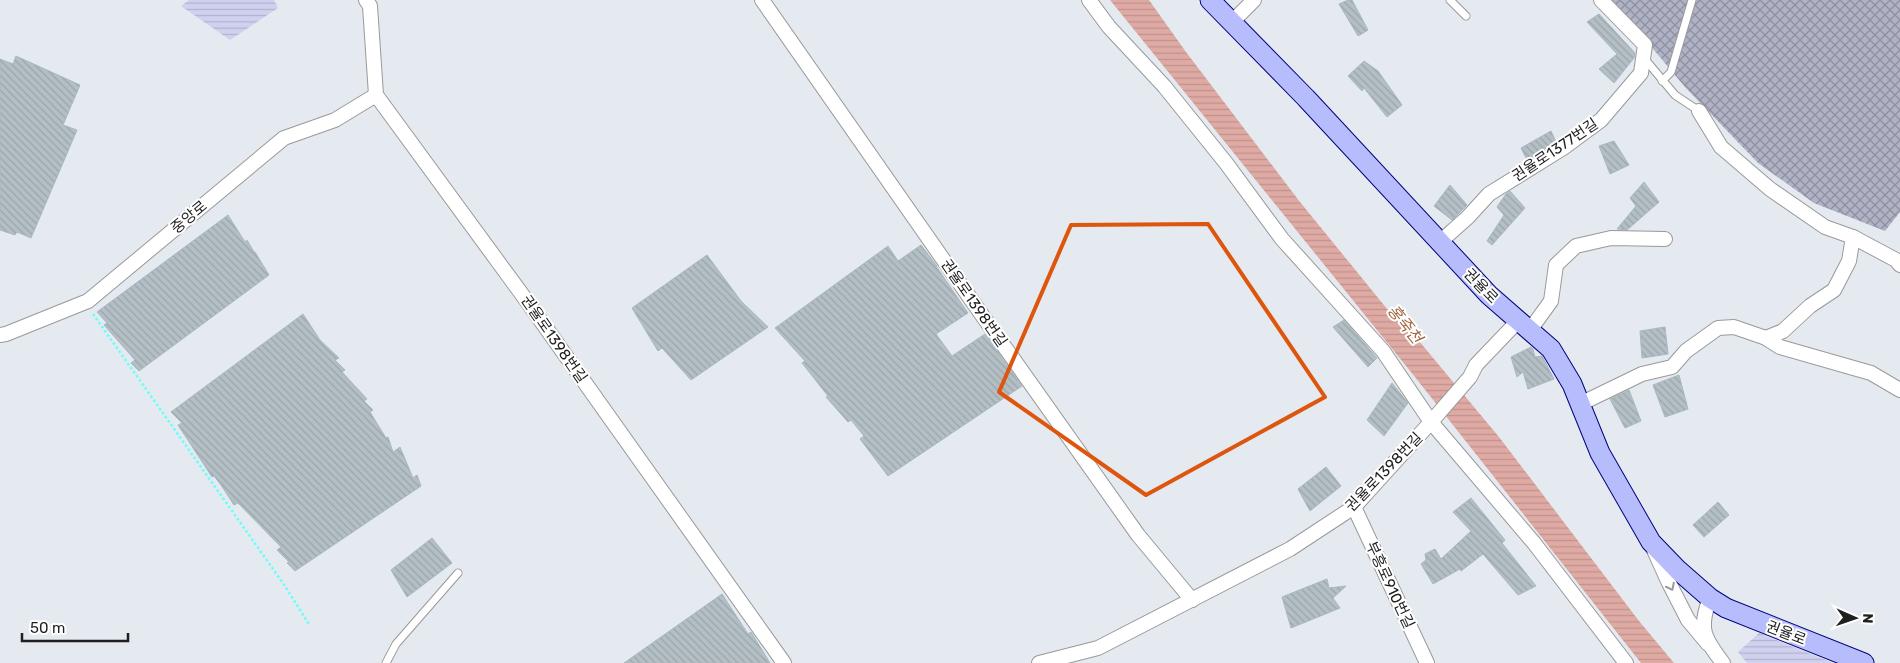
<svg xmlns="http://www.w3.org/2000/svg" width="1900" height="663" viewBox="0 0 1900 663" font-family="Rubik,'Noto Sans KR',sans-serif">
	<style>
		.construction { fill: url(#construction-cross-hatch) }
		.farmland { fill: url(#farmland-rules) }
		.water { fill: url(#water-rules) }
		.building { fill: url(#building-back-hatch); stroke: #a6b9c2 }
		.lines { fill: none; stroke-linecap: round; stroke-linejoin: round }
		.service-casing { stroke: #999; stroke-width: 9 }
		.minor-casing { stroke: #999; stroke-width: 16 }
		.secondary-casing { stroke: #01027b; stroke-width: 21 }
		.path { stroke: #67fffc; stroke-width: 2.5; stroke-dasharray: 2.5 2.5; stroke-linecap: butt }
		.service { stroke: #fff; stroke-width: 7 }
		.minor { stroke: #fff; stroke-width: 14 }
		.secondary { stroke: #b7bcfc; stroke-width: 19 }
		.oneway { stroke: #9a9a9a }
		.marked { fill: none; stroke: #de560d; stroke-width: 4; stroke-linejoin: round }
		.labels { text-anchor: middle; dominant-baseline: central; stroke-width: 4; stroke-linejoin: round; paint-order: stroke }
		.street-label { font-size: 15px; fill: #1f1f1f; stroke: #fff }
		.water-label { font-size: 16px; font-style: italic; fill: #a36642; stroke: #fff }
	</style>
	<defs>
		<pattern id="construction-cross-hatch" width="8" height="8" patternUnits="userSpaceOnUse" patternTransform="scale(1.25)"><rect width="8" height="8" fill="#b0b2c5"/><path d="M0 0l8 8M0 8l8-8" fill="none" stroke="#8f909f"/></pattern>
		<pattern id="farmland-rules" width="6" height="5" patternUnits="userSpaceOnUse" patternTransform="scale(1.25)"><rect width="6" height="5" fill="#cfd1ef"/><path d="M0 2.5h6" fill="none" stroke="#b1b3cc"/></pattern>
		<pattern id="water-rules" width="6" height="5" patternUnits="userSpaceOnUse" patternTransform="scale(1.25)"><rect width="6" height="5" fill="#dfaaa4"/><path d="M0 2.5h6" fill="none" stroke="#bf928d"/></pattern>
		<pattern id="building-back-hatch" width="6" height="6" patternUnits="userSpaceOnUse" patternTransform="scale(1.25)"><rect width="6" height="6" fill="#b4bfc5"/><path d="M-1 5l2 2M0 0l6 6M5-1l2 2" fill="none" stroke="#9aa4a9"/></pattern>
	</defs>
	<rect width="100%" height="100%" fill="#e5eaf0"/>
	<!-- construction -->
	<path class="construction" d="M1608,0H1900V212L1885,231L1814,203L1758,163L1685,87L1643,37Z"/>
	<!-- farmland -->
	<g class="farmland">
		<path d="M189,0H274L278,8L230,40L181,6Z"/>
		<path d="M1759,633L1833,663H1747L1738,652Z"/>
	</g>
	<!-- water -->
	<path class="water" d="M1110,0H1149L1186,52L1300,202L1392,315L1419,341L1499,437L1639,621L1674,663H1641L1415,377Z"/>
	<!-- building -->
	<g class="building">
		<path d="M1348,0H1352L1368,30L1358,36L1339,4Z"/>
		<path d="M1599,14L1635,53L1634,58L1614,83L1599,69L1617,54L1587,22Z"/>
		<path d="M16,56L80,85L63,125L77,130L31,238L17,232L15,235L0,230V59L13,64Z"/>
		<path d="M1364,61L1378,71L1402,105L1387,117L1364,88L1362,91L1348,76Z"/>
		<path d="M1551,131L1556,142L1527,160L1521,148Z"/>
		<path d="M1614,141L1629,165L1610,174L1599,146Z"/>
		<path d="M1644,182L1659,202L1627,230L1617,229L1636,206L1630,198Z"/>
		<path d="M1450,185L1467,205L1452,220L1434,206Z"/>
		<path d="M1510,191L1525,208L1492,245L1487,241L1504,215L1497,207L1506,194Z"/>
		<path d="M228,215L245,242L247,240L254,252H255L269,275L139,371L131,363L135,360L104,325L107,323L97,312Z"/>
		<path d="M921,245L937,266H936L968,313L936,334L952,356L985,334L1022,386L888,476L860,439L864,436L851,420L848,422L826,397L828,396L802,363L805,361L775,328L888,246L898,261Z"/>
		<path d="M707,255L741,301L768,327L691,380L662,348L658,351L632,308Z"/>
		<path d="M303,314L320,340L339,358L335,360L345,370L342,372L367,399L364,401L373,410L370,412L386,438L388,437L393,452L400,447L413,478L417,475L421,486L295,571L287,563L289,562L277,550L281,547L238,503L234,505L221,485L214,476L212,477L178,425L182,423L171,412Z"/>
		<path d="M1344,320L1377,358L1368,367L1333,327Z"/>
		<path d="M1665,327L1668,354L1642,358L1640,331Z"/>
		<path d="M1531,347L1533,349L1535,357L1542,356L1554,379L1528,389L1523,372L1517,377L1511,357Z"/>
		<path d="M1679,375L1688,409L1665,417L1653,385Z"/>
		<path d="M1392,383L1408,403L1384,436L1367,420Z"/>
		<path d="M1629,390L1641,421L1625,428L1610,399Z"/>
		<path d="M1326,467L1341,486L1310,511L1298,489Z"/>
		<path d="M1471,498L1505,540L1502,543L1536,586L1518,595L1483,554L1461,571L1460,569L1433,584L1421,564L1426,560L1425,554L1435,549L1441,559L1471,531L1453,512Z"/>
		<path d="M1718,502L1729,515L1704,537L1693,525Z"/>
		<path d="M432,538L452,563L407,597L391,570Z"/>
		<path d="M1327,579L1329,588L1346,586L1333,598L1340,608L1291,628L1282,597Z"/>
		<path d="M722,594L748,634L751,632L770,663H624Z"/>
	</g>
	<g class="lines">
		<defs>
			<g id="service">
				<path d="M1450,0L1466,16"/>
				<path d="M1644,58L1675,95L1699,111"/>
				<path d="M1662,81L1671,72L1692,0"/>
				<path d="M386,663L396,644L458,573"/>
			</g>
			<g id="minor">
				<path d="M366,0L370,6L376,95L529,304L784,663"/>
				<path d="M762,0L982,315L1138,535L1192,600"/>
				<path d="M1089,0L1109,27L1164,86L1226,163L1282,239L1383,351L1431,422L1534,543L1626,663"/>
				<path d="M1231,23L1254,0"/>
				<path d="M1699,111L1721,147L1770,189L1825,227L1853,237L1849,261L1834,290L1810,306L1783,331L1766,338"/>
				<path d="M1853,237L1896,260L1900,265"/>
				<path d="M1440,242L1468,217L1489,194L1563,148L1601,120L1641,73L1645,45L1601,0"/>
				<path d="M1530,330L1551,301L1556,265L1576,246L1611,238L1665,239"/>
				<path d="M0,335L6,334L88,301L284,138L335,120L376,95"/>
				<path d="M1580,404L1642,374L1672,367L1686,351L1718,328L1734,327L1766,338L1780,347L1871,373L1900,390"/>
				<path d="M1354,507L1427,663"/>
				<path d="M1654,550L1668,581L1688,620L1708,644"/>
				<path d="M1710,598C1698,629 1704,638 1723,663"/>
				<path d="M1039,663L1098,648L1290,549L1354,507L1431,422L1470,377L1476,365L1518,321"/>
			</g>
			<path id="secondary" d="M1210,0L1306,98L1489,295L1551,349L1572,384L1600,453L1651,542L1678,570L1710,598L1726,608L1864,663"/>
		</defs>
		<!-- service casing -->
		<use href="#service" class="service-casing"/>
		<!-- minor casing -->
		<use href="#minor" class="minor-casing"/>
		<!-- secondary casing -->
		<use href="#secondary" class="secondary-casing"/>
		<!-- path -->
		<path class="path" d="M93,314L285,586L310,626"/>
		<!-- service -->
		<use href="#service" class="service"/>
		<!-- minor -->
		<use href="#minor" class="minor"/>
		<!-- secondary -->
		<use href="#secondary" class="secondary"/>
	</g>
	<!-- one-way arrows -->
	<defs><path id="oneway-chevron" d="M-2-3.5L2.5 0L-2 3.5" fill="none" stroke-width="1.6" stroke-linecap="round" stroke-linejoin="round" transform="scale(1.25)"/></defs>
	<use class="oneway" href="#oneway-chevron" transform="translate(1671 587) rotate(63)"/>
	<!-- marked area -->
	<path class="marked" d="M1208,224L1325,397L1146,495L999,392L1071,225Z"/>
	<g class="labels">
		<!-- street labels -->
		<g class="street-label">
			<text transform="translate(1555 150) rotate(-34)">권율로1377번길</text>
			<text transform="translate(189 217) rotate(-40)">중앙로</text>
			<text transform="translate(1481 286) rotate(46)">권율로</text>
			<text transform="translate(974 303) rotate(55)">권율로1398번길</text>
			<text transform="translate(554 339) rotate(55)">권율로1398번길</text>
			<text transform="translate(1384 472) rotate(-46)">권율로1398번길</text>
			<text transform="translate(1390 585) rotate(65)">부흥로910번길</text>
			<text transform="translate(1786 633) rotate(21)">권율로</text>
		</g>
		<!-- water labels -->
		<g class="water-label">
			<text transform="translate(1405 324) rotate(51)">홍죽천</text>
		</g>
	</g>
	<!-- north arrow -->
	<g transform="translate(1855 618) rotate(92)" stroke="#ffffff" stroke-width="4" paint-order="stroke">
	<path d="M0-4L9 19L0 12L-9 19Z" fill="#1f1f1f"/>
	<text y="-8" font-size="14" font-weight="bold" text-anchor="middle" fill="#1f1f1f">N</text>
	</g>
	<!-- scale -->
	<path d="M22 633v8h106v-8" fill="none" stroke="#1f1f1f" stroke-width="2.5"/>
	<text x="30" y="633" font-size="15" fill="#1f1f1f" stroke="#ffffff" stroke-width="4" paint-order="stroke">50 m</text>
</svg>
